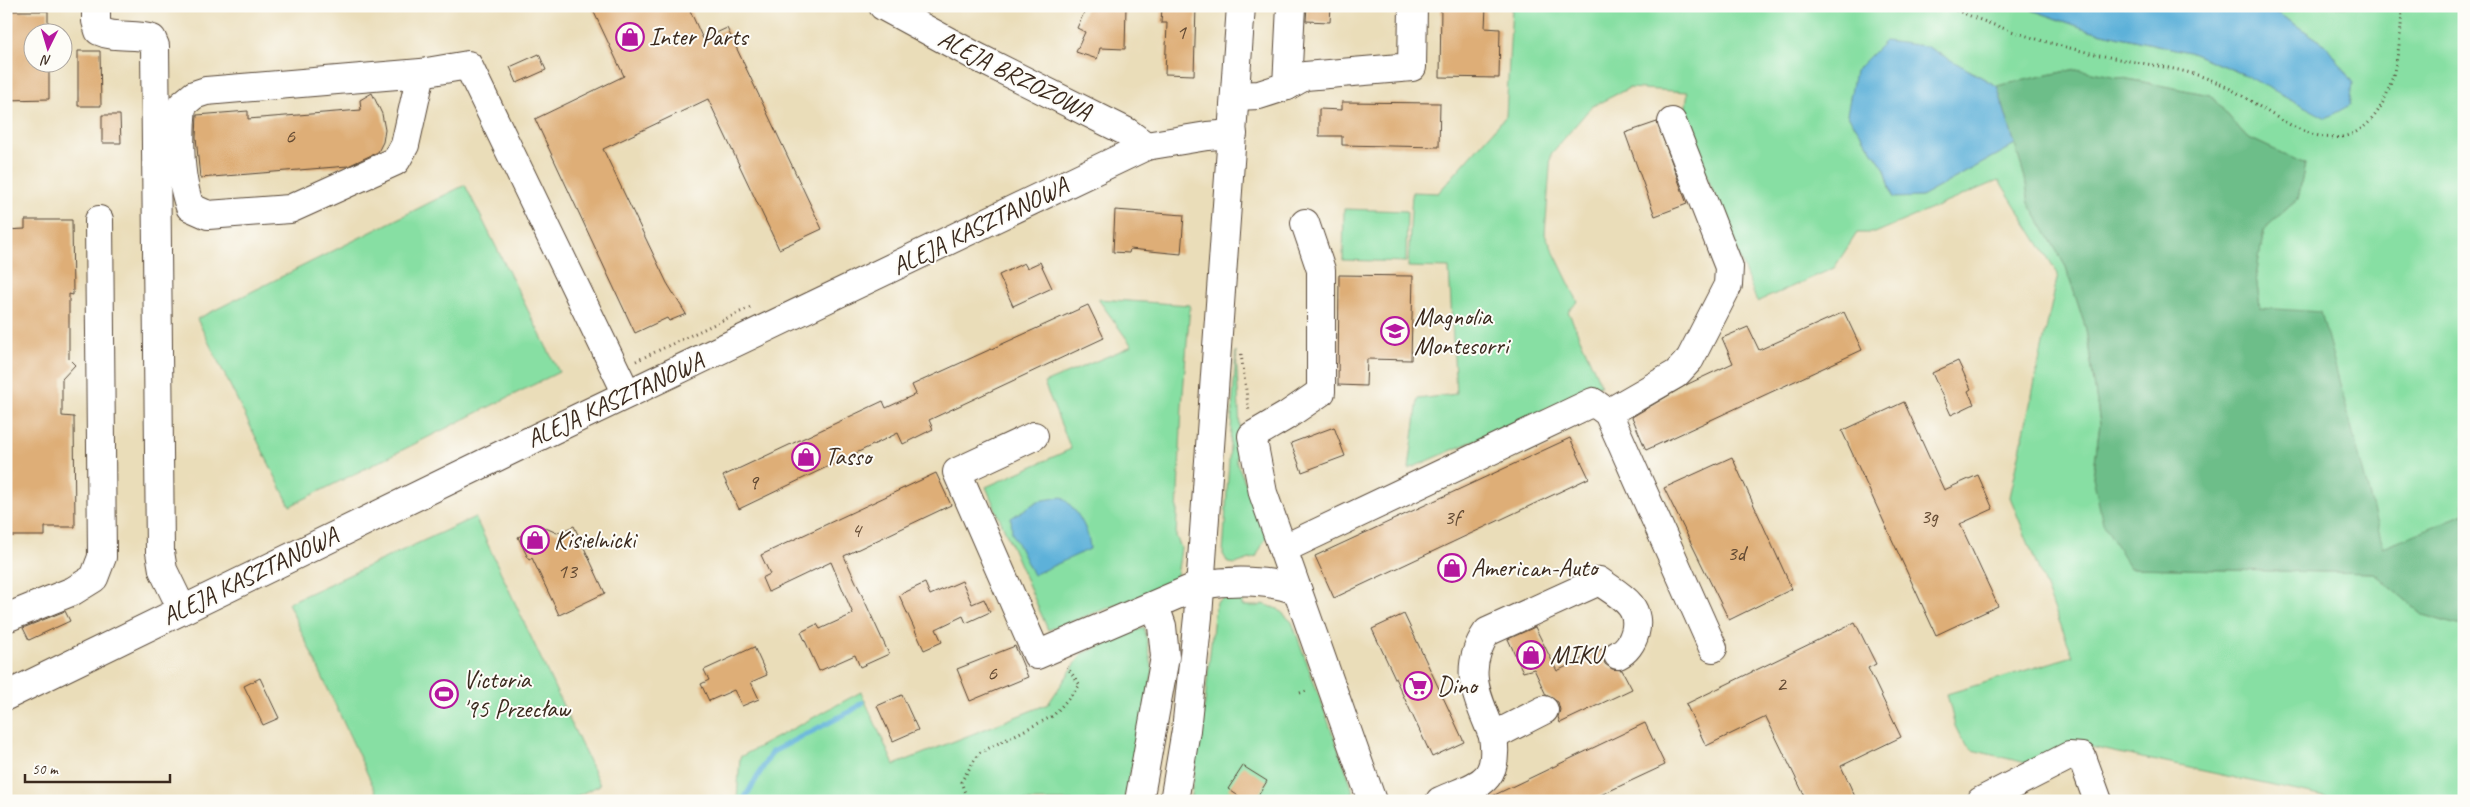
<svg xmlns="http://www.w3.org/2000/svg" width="2470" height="807" viewBox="0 0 2470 807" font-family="Caveat,sans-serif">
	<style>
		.green { fill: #87dfa3; stroke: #618460 }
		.forest { fill: #6dbe89; stroke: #547454 }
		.water { fill: #5db1d9; stroke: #4c6e7c }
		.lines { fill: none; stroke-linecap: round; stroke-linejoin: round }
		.stream { stroke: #5db1d9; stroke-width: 5.5 }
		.building { fill: #deae77 }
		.minor-casing { stroke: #554535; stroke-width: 30 }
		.path { stroke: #554535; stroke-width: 3; stroke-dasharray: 1 4; stroke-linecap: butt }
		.minor { stroke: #fff; stroke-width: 28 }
		.labels { text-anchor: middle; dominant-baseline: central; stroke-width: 4; stroke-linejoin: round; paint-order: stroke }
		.number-label { font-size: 22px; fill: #644b34 }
		.poi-label { font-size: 25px; fill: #3b2a1e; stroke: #fdfcf7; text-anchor: start }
		.street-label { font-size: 25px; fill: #3b2a1e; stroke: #fdfcf7 }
	</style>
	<rect width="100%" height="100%" fill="#fdfcf7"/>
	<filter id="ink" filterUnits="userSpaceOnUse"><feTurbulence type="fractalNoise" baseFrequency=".02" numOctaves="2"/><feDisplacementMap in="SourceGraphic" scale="10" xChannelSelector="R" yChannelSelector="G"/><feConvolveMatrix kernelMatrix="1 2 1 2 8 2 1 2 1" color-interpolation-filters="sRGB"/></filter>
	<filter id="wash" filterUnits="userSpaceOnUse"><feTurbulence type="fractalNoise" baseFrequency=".0096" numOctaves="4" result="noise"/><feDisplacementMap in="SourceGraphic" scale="20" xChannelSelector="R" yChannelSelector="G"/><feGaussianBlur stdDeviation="1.12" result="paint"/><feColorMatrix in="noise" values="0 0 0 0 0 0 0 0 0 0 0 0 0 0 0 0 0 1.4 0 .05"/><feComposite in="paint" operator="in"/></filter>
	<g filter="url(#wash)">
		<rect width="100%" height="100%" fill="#eaddb9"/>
		<!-- green -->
		<g class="green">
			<path d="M1512,6H2030L2032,10L2089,30L2189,52L2243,74L2326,45L2267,6H2464V514L2383,548L2336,371L2260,308L2256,276L2264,229L2298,199L2305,164L2247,137L2210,95L2076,69L1997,86L1969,70L1847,114L1885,169L1893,197H1921L2015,145L2025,178L2029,203L2066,267L2086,329L2100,424L2093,477L2130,568L2374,573L2423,615L2464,627V801H2344L2091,747H2070L2026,763L1972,750L1962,740L1955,726L1947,694L2073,656L2010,497L2058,274L1999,180L1875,233H1857L1834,268L1757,302L1684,118L1688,92L1629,88L1591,107L1551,154L1545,234L1578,302L1568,311L1601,385L1409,469L1418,399L1456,394L1449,268L1408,267L1412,192L1438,193L1506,116Z"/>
			<path d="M465,185L559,372L290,506L197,319Z"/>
			<path d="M1344,209L1407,211L1406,262L1343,260Z"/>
			<path d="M1098,299L1190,305L1182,406L1176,536L1181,548L1176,583L1048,630L986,487L1071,449L1044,383L1132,346Z"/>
			<path d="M1236,352L1240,430L1236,460L1267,536L1256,557L1235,564L1228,563L1223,554Z"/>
			<path d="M475,517L600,785L566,801H380L288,603Z"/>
			<path d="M1242,596V606H1259L1263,604L1278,609L1292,622L1350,781L1353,792L1351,801H1320L1317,796L1313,801H1190L1205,701L1214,615L1217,602L1225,597Z"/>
			<path d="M1144,627L1153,671L1124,801H709L716,797L737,800L740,757L861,692L894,765L1048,704L1082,654Z"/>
		</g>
		<!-- forest -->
		<path class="forest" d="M2076,69L2210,95L2247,137L2305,164L2298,199L2264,229L2256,276L2260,308L2321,312L2383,547L2464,514V627L2423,615L2374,573L2130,568L2103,523L2093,477L2100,424L2086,329L2066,267L2029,203L2025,178L1997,86Z"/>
		<!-- water -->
		<g class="water">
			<path d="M2030,6H2267L2326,45L2353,83L2350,105L2326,118L2243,74L2189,52L2089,30L2032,10Z"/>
			<path d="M1885,41L1926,46L1997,86L2015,145L1921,197L1893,198L1885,169L1847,114L1855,71Z"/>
			<path d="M1062,497C1077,510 1089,529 1090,549L1033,575L1012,533L1011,518L1038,501Z"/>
		</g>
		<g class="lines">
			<!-- stream -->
			<path class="stream" d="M743,801L772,752L851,711L862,703"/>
		</g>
		<g id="blocks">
			<!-- building -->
			<g class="building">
				<path d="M591,6H688L703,39L727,28L822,229L779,249L708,99L603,149L667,283L686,314L669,321L667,318L635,333L535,119L624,76Z"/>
				<path d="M1087,6H1126L1125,49L1100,48L1097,59L1076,52L1085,32L1077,28Z"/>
				<path d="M1307,6H1331L1330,22L1306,21Z"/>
				<path d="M1441,6H1486L1485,28L1500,29L1499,78L1440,77Z"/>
				<path d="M1162,7H1196L1194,75L1165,74L1167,23H1161Z"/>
				<path d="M6,11H48V32H32V62H49V99L6,100Z"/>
				<path d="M78,51H100L101,106H78Z"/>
				<path d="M539,54L546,70L517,83L510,67Z"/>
				<path d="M372,93L382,114L385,130L383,142L378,152L348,166L200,178L196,137L197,115L248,111V119L361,110L360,100Z"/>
				<path d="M1342,102L1440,103L1439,147L1342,145V136H1319V109L1342,110Z"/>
				<path d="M102,115H120L121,143H102Z"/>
				<path d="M1657,122L1687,204L1655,216L1625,133Z"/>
				<path d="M1115,210L1184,215L1181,254L1130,249L1129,253L1113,252Z"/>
				<path d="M25,220H72L73,295L69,294V359L75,365L62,379V416L74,417L75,527H45V536H6V230L25,229Z"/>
				<path d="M1040,262L1052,288L1013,306L999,275L1024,263L1027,268Z"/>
				<path d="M1339,275L1413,276L1411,360L1367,359L1366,386L1338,385Z"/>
				<path d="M1088,305L1104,338L929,420L933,429L903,444L898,433L739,509L723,476L883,401L886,408L916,394L912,385Z"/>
				<path d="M1844,312L1862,350L1646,450L1632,417L1688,384L1733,363L1722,338L1748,327L1759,350Z"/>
				<path d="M1958,361L1971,389L1968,391L1974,404L1951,415L1932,373Z"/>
				<path d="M1904,402L1944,490L1978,475L1993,509L1960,524L1998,606L1936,635L1842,431Z"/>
				<path d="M1334,427L1345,456L1302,472L1291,443Z"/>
				<path d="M1570,438L1589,478L1334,598L1315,556Z"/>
				<path d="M1732,457L1792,589L1729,620L1664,488Z"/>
				<path d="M936,473L951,505L844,556L889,654L860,667L855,655L819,671L801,632L817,624L820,629L853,614L831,562L768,592L762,578L770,574L761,555Z"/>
				<path d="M541,526L557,533L574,526L605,593L559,615L532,558L529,560L518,537Z"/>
				<path d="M962,581L972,604L984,599L990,612L966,623L963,616L936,629L942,642L924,650L899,595L925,583L930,595Z"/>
				<path d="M65,611L70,621L29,640L23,628Z"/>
				<path d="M1404,614L1464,742L1432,757L1372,629Z"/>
				<path d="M1855,622L1876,664L1868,668L1901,737L1841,766L1857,801H1807L1766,717L1706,746L1686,704Z"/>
				<path d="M1535,627L1557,671L1604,648L1603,657L1605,664L1612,669L1622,670L1632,689L1560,723L1558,717L1560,710L1558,702L1546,695L1534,669L1523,672L1508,639Z"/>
				<path d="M1015,646L1028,677L970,701L957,669Z"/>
				<path d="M754,647L767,675L751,682L759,699L742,706L734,690L709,701L701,684L709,680L704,670Z"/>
				<path d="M260,678L279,718L263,725L244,686Z"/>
				<path d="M902,695L918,730L893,741L877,706Z"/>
				<path d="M1645,723L1665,765L1588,801H1482Z"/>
				<path d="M1243,766L1267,781L1255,801H1246L1228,789Z"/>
			</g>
		</g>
	</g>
	<g filter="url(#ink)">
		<use href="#blocks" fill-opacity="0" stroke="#554535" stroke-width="1"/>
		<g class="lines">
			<defs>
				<g id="minor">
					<path d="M96,6V21L99,31C116,39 135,33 152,39L155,46L160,552L163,570L182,609"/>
					<path d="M883,6L975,56L1127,132L1146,146"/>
					<path d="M421,73L405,145L396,161L290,209L208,215L190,207C179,177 179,137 182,105L194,95L206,91L421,73L468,65L627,394"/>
					<path d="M1287,86L1291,6"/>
					<path d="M1236,96L1259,95L1287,86L1305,76L1412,67L1413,6"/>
					<path d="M1305,223L1321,270V392L1286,416L1252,436L1263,493L1372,801"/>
					<path d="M1608,413L1676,374L1690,359L1728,285L1729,267L1672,122"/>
					<path d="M1034,436L957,472L1037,655L1200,585C1229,580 1270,579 1298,591"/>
					<path d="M1283,549L1593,402L1608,413L1713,648"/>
					<path d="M6,618L73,591L94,578L102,557L99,220"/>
					<path d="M6,696L538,437L1146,146L1207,136L1233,134"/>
					<path d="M1493,736C1478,698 1461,670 1487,632L1599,581C1609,588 1623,596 1630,605C1643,621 1634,647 1618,655"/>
					<path d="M1139,801L1165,657L1162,626L1155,606"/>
					<path d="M1174,801L1186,730L1198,617L1241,6"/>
					<path d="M1440,801C1478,784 1500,784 1493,736L1544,710"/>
					<path d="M1981,801L2069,756L2082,757L2098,801"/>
				</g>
			</defs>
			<!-- minor casing -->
			<use href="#minor" class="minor-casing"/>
			<!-- path -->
			<g class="path">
				<path d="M1947,6C1998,29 2055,46 2109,57C2145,65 2182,67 2216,82C2254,97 2307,150 2349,135C2393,120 2401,47 2402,6"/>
				<path d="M1241,354L1249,412"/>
				<path d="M636,361L753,306"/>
				<path d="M1300,693L1309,690"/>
				<path d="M968,801L961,782L979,753L1053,716L1080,685L1067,667"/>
			</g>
			<!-- minor -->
			<use href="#minor" class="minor"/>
		</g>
	</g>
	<!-- icons -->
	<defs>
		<symbol id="shop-ring" viewBox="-11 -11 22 22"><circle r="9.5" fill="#fdfcf7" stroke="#b5179e" stroke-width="1.5"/><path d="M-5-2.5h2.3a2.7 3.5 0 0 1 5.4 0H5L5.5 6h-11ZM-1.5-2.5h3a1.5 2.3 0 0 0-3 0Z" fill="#b5179e"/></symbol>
		<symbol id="school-ring" viewBox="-11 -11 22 22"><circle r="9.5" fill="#fdfcf7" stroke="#b5179e" stroke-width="1.5"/><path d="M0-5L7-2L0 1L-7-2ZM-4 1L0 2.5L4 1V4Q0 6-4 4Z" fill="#b5179e"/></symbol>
		<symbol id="supermarket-ring" viewBox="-11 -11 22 22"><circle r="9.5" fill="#fdfcf7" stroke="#b5179e" stroke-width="1.5"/><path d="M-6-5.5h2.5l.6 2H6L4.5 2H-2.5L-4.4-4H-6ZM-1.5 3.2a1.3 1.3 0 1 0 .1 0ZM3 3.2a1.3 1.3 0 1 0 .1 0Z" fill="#b5179e"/></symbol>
		<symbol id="stadium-ring" viewBox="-11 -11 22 22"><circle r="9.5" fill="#fdfcf7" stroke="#b5179e" stroke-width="1.5"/><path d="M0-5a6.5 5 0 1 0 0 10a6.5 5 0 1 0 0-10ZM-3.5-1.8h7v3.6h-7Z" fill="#b5179e"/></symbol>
	</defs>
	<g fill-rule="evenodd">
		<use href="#shop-ring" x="614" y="21" width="32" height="32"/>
		<use href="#school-ring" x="1379" y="315" width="32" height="32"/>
		<use href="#shop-ring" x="790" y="441" width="32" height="32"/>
		<use href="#shop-ring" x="519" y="524" width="32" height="32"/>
		<use href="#shop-ring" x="1436" y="552" width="32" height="32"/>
		<use href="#shop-ring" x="1515" y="639" width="32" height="32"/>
		<use href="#supermarket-ring" x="1402" y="670" width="32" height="32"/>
		<use href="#stadium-ring" x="428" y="678" width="32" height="32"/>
	</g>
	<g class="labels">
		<!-- number labels -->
		<g class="number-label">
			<text x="1181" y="32">1</text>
			<text x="290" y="136">6</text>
			<text x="753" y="482">9</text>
			<text x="1929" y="516">3g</text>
			<text x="1452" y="517">3f</text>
			<text x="856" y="530">4</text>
			<text x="1736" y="553">3d</text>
			<text x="567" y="571">13</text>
			<text x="992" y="673">6</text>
			<text x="1781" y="684">2</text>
		</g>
		<!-- poi labels -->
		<g class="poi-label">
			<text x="649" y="37">Inter Parts</text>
			<text x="1414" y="317">Magnolia<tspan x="1414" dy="29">Montesorri</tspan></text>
			<text x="825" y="457">Tasso</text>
			<text x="554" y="540">Kisielnicki</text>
			<text x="1471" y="568">American-Auto</text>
			<text x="1550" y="655">MIKU</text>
			<text x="463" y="680">Victoria<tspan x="463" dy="29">'95 Przecław</tspan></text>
			<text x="1437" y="686">Dino</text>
		</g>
		<!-- street labels -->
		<g class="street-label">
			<text transform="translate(1015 75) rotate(27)">ALEJA BRZOZOWA</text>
			<text transform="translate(980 226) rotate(-26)">ALEJA KASZTANOWA</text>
			<text transform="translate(615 400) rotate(-25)">ALEJA KASZTANOWA</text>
			<text transform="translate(250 576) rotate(-26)">ALEJA KASZTANOWA</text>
		</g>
	</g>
	<!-- margin -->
	<rect width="2470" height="807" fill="none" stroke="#fdfcf7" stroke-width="25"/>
	<!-- north arrow -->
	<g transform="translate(48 48) rotate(185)"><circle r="24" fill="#fdfcf7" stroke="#afa8a0"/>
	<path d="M0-4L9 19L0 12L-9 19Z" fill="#b5179e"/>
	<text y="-8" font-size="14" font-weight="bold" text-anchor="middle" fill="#3b2a1e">N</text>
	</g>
	<!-- scale -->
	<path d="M25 774v8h145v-8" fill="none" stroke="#3b2a1e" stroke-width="2.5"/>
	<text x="32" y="774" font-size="15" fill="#3b2a1e" stroke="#fdfcf7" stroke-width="4" paint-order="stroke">50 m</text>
</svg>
